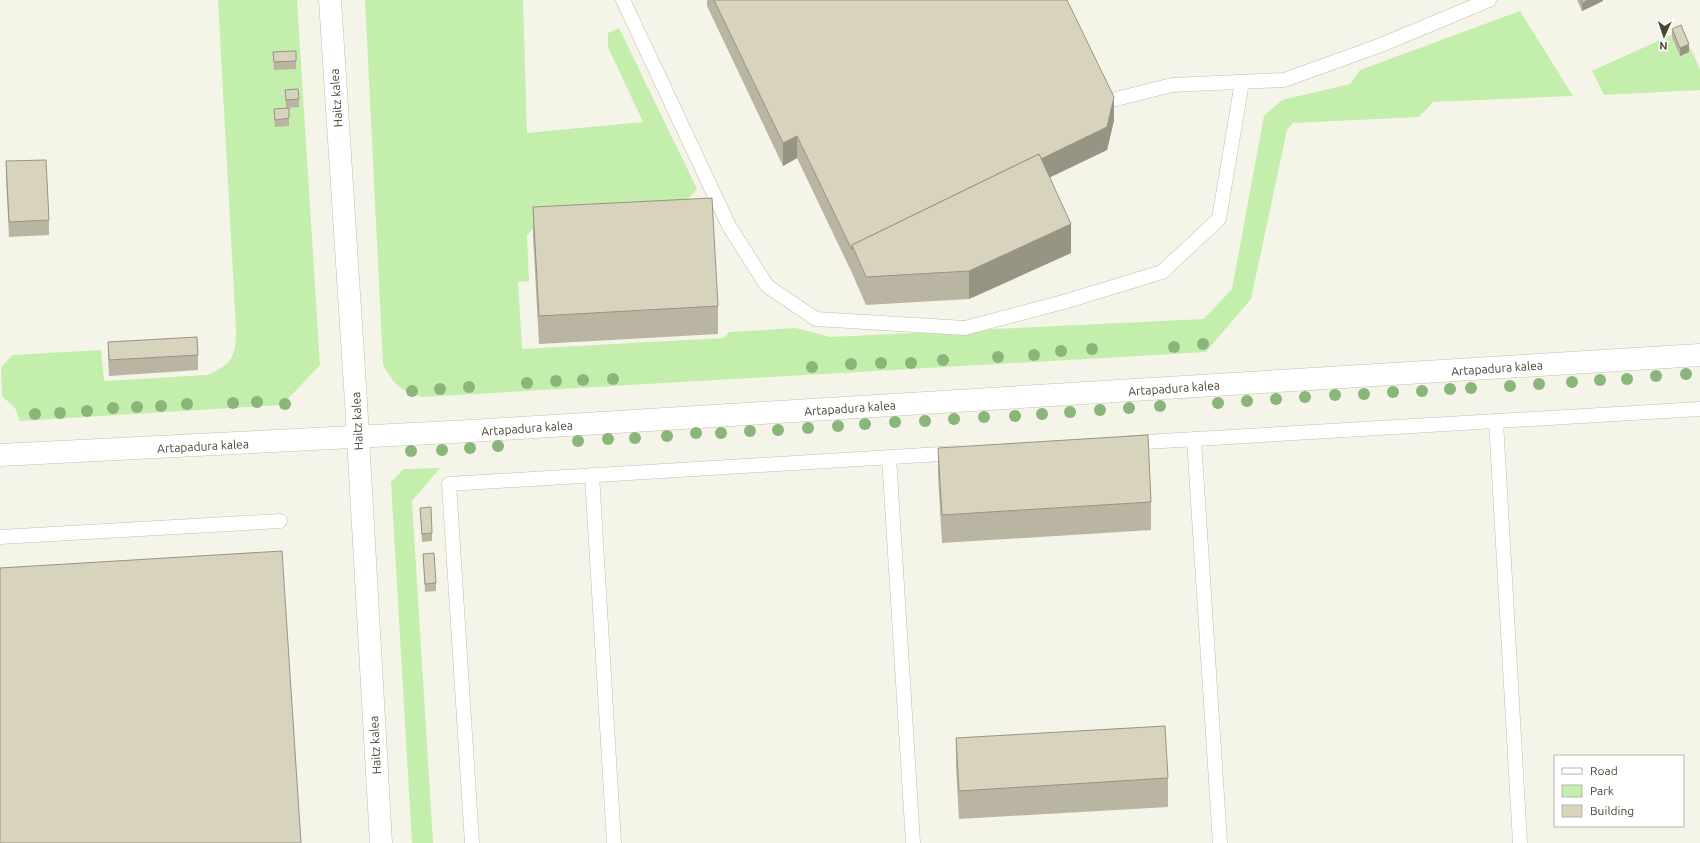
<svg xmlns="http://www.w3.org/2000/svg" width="1700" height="843" viewBox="0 0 1700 843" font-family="Ubuntu,sans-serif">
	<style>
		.green { fill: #c3eeac }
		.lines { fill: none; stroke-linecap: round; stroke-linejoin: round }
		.service-casing { stroke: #c2bea9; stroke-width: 15 }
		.minor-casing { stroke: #c2bea9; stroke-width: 23 }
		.tertiary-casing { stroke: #c2bea9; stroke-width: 23 }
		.service { stroke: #fff; stroke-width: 14 }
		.minor { stroke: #fff; stroke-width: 22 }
		.tertiary { stroke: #fff; stroke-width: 22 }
		.tree { fill: #8ab57b }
		.wall { fill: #bab5a2 }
		.shaded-wall { fill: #979484 }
		.building { fill: #d8d3bc; stroke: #979484 }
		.labels { text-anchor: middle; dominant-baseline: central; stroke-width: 3.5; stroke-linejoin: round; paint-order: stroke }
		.street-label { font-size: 12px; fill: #4a4635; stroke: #fff }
	</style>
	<rect width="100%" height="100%" fill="#f5f4e8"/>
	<!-- green -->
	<g class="green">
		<path d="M218,0H297L320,365L282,405L20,421L15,408L2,396L1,368L12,355L101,350L104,381L207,375C233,364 236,356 236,329Z"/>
		<path d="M365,0H523L527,133L643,122L608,47V33L619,28L697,189L687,200L699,221L532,230L527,235L529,281L518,282L522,349L724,338L729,332L796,328L830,337L1204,319L1232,289L1264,116L1282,100L1350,84L1360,70L1520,11L1573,96L1433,102L1419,117L1293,123L1287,130L1251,299L1206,352L422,397C400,391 393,384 383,364Z"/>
		<path d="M1682,30L1700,69V90L1604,95L1592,71Z"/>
		<path d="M440,468L412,501L433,843H412L391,482L404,469Z"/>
	</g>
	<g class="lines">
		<defs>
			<g id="service">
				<path d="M623,0L729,226L767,286L816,319L965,328L1067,301L1162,272L1219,219L1242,82"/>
				<path d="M1116,99L1172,85L1284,80L1381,45L1489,0"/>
				<path d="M1496,421L1520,843"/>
				<path d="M1194,439L1220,843"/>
				<path d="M1129,443L1700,409"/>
				<path d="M889,457L913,843"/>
				<path d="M592,475L614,843"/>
				<path d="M0,537L280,521"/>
				<path d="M472,843L449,484L957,453"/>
			</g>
			<path id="minor" d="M330,0L356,402L381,843"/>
			<path id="tertiary" d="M0,455L471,431L1700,355"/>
		</defs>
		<!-- service casing -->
		<use href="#service" class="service-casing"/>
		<!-- minor casing -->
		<use href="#minor" class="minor-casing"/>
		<!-- tertiary casing -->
		<use href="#tertiary" class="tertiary-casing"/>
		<!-- service -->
		<use href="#service" class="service"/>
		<!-- minor -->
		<use href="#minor" class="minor"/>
		<!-- tertiary -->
		<use href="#tertiary" class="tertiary"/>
	</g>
	<!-- trees -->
	<g class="tree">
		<circle cx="1203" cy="344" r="6"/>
		<circle cx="1174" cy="347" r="6"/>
		<circle cx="1092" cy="349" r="6"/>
		<circle cx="1061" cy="351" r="6"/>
		<circle cx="1034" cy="355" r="6"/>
		<circle cx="998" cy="357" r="6"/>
		<circle cx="943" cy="360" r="6"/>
		<circle cx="881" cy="363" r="6"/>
		<circle cx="911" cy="363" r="6"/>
		<circle cx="851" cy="364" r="6"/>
		<circle cx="812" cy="367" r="6"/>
		<circle cx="1686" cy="374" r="6"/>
		<circle cx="1656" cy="376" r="6"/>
		<circle cx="613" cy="379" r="6"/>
		<circle cx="1627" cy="379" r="6"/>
		<circle cx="583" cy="380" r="6"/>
		<circle cx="1600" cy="380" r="6"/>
		<circle cx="556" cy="381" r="6"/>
		<circle cx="1572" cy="382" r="6"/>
		<circle cx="527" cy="383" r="6"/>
		<circle cx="1539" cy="384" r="6"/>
		<circle cx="1510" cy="386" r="6"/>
		<circle cx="469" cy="387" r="6"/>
		<circle cx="1471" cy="388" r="6"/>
		<circle cx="440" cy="389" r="6"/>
		<circle cx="1450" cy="389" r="6"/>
		<circle cx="412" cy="391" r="6"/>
		<circle cx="1422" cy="391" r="6"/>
		<circle cx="1393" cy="392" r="6"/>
		<circle cx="1364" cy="394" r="6"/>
		<circle cx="1335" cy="395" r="6"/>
		<circle cx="1305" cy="397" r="6"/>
		<circle cx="1276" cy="399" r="6"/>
		<circle cx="1247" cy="401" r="6"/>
		<circle cx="257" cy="402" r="6"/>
		<circle cx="233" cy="403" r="6"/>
		<circle cx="1218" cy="403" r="6"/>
		<circle cx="187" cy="404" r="6"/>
		<circle cx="285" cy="404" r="6"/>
		<circle cx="161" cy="406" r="6"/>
		<circle cx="1160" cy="406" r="6"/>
		<circle cx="137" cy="407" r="6"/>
		<circle cx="113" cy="408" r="6"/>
		<circle cx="1129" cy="408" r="6"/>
		<circle cx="1100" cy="410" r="6"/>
		<circle cx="87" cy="411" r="6"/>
		<circle cx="1070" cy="412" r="6"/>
		<circle cx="60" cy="413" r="6"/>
		<circle cx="35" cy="414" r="6"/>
		<circle cx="1042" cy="414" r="6"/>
		<circle cx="1015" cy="416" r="6"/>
		<circle cx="984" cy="417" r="6"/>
		<circle cx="954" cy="419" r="6"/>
		<circle cx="925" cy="421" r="6"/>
		<circle cx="895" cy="422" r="6"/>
		<circle cx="865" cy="424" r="6"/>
		<circle cx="838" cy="426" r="6"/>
		<circle cx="808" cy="428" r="6"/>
		<circle cx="778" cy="430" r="6"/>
		<circle cx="750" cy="431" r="6"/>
		<circle cx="696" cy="433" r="6"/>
		<circle cx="721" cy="433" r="6"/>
		<circle cx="667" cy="436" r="6"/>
		<circle cx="635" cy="438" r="6"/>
		<circle cx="608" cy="439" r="6"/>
		<circle cx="578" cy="441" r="6"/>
		<circle cx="498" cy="446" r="6"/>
		<circle cx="470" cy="448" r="6"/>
		<circle cx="442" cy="450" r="6"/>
		<circle cx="411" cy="451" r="6"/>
	</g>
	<!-- wall -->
	<g class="wall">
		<path d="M707,0H1067L1114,120L1107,150L1050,177L1071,253L969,299L866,305L852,273L797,158L783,166L707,6Z"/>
		<path d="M1577,0H1603V1L1582,11Z"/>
		<path d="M1672,29L1689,52L1680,56L1672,37Z"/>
		<path d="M273,52L296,61V69L274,70Z"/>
		<path d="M285,90L299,99V107L286,108Z"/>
		<path d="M274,109L289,118V126L275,127Z"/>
		<path d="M6,161L49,220V235L9,237L6,177Z"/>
		<path d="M533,207L718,306V334L539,344L533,236Z"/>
		<path d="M108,342L198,355V370L109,376L108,358Z"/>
		<path d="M938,448L1151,502V530L942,543L938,476Z"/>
		<path d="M420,508L432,533V541L422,542Z"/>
		<path d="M423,554L436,583V591L425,592Z"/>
		<path d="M956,738L1168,778V807L959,819L956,767Z"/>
	</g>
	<!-- shaded-wall -->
	<g class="shaded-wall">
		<path d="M1588,0H1603V1L1582,11V3Z"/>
		<path d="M1689,44V52L1680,56V48Z"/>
		<path d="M1114,97V120L1107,150L862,268Z"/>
		<path d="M797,136V158L783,166V143Z"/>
		<path d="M1071,224V253L969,299V271Z"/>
	</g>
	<!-- building -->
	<g class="building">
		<path d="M714,0H1067L1114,97L1107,127L1041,159L1039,154L852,245V250L797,136L783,143Z"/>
		<path d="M1581,0H1588L1582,3Z"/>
		<path d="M1681,25L1689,44L1680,48L1672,29Z"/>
		<path d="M296,51V61L274,62L273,52Z"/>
		<path d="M298,89L299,99L286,100L285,90Z"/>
		<path d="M289,108V118L275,120L274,109Z"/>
		<path d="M1039,154L1071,224L969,271L866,277L852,245Z"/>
		<path d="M46,160L49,220L9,222L6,161Z"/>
		<path d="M712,198L718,306L539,316L533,207Z"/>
		<path d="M197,337L198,355L109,360L108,342Z"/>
		<path d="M1148,435L1151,502L942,515L938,448Z"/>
		<path d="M431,507L432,533L422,534L420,508Z"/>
		<path d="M282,551L301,843H0V568Z"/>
		<path d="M434,553L436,583L425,584L423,554Z"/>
		<path d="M1165,726L1168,778L959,791L956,738Z"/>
	</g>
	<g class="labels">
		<!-- street labels -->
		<g class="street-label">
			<text transform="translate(336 98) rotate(-94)">Haitz kalea</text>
			<text transform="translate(1497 368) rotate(-4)">Artapadura kalea</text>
			<text transform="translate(1174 388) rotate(-4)">Artapadura kalea</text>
			<text transform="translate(850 408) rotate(-4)">Artapadura kalea</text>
			<text transform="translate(357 421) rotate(-93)">Haitz kalea</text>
			<text transform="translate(527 428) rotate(-4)">Artapadura kalea</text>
			<text transform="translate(203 446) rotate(-3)">Artapadura kalea</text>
			<text transform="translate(375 745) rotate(-93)">Haitz kalea</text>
		</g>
	</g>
	<!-- legend -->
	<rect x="1554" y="755" width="130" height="72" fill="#ffffff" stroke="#b7b5ae"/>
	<rect x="1562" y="768" width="20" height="6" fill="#ffffff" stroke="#b7b5ae"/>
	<text x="1590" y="775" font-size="12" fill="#4a4635">Road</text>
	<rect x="1562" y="785" width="20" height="12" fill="#c3eeac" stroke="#b7b5ae"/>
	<text x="1590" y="795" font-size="12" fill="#4a4635">Park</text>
	<rect x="1562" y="805" width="20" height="12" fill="#d8d3bc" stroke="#b7b5ae"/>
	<text x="1590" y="815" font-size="12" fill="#4a4635">Building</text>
	<!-- north arrow -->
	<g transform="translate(1664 36) rotate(183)" stroke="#ffffff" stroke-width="3" paint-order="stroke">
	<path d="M0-3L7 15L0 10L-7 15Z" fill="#4a4635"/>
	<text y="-6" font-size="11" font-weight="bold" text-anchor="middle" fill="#4a4635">N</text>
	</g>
</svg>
